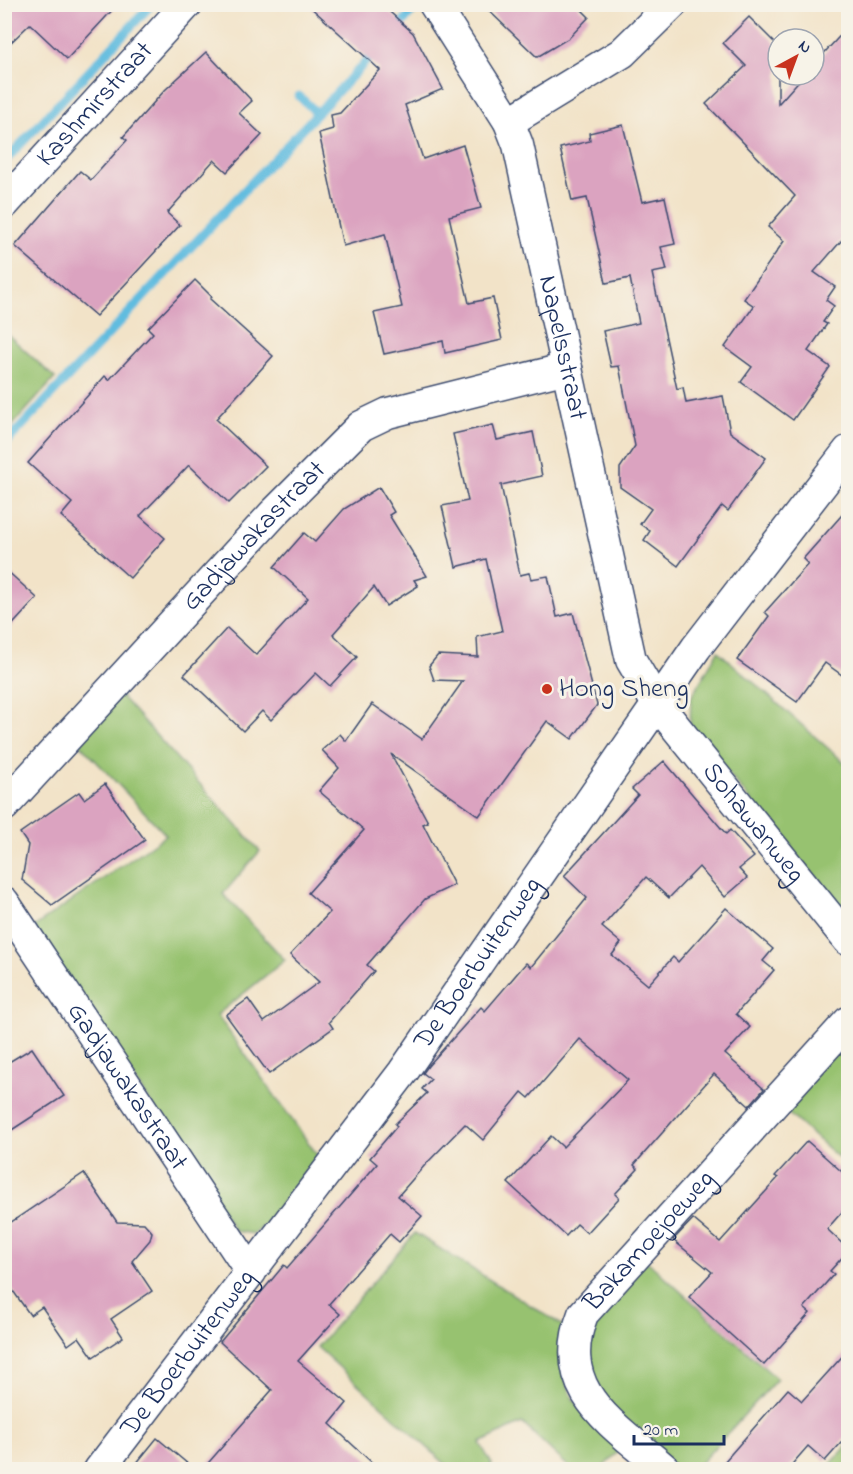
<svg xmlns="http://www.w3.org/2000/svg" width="853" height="1474" viewBox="0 0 853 1474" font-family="'Indie Flower',sans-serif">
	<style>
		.green { fill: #97c270; stroke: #597867; stroke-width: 1.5 }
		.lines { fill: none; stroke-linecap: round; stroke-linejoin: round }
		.stream { stroke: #61bcdf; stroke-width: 9 }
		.building { fill: #dba3c0 }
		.street-casing { stroke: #3b4a6e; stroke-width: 33 }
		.street { stroke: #fff; stroke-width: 30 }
		.poi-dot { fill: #c8321e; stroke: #f7f3e8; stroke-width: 2 }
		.labels { text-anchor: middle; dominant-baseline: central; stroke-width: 6; stroke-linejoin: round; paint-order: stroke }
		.street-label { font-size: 27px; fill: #1b2f5e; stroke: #f7f3e8 }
		.poi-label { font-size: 27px; fill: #1b2f5e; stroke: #f7f3e8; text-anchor: start }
	</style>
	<rect width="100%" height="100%" fill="#f7f3e8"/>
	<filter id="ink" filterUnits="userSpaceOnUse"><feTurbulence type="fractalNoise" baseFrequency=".0167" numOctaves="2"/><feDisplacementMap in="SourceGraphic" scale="12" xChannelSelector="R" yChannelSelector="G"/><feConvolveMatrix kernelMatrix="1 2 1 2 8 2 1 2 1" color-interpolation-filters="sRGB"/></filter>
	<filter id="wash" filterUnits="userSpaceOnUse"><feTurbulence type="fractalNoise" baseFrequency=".008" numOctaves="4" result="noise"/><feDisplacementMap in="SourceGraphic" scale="24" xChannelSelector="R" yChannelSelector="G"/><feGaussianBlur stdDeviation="1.35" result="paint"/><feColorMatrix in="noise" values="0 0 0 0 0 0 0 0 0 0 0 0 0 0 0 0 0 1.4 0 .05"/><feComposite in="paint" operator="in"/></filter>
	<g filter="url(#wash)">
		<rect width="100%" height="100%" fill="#f2e3c8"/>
		<!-- green -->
		<g class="green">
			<path d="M5,332L55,378L10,428L5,423Z"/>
			<path d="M718,651L846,764L848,762V918L690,727L691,698Z"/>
			<path d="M120,695L260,851L223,894L285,960L217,1015L318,1156L265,1225L254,1234L235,1231L34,927L166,835L76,740Z"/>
			<path d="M848,1038V1166L782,1108Z"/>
			<path d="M415,1233L565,1327V1378L573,1399L620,1450L601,1469H571L522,1423L480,1443L492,1464L487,1469H451L317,1347Z"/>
			<path d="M647,1261L777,1379L695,1469H676L593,1391L585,1348L599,1312Z"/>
			<path d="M848,1445V1469H826Z"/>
		</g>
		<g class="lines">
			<!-- stream -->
			<g class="stream">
				<path d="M395,31L411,13"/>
				<path d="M299,96L317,113"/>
				<path d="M4,162L152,4"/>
				<path d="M4,445L375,52"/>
			</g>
		</g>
		<g id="blocks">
			<!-- building -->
			<g class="building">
				<path d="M4,4H118L67,59L30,24L4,49Z"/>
				<path d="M307,4H381L413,33L443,89L405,105L423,159L463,145L481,208L449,216L469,303L493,298L502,340L445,353L443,341L384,354L374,313L402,307L385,234L343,246L319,133L333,129L331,115L340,113L380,70Z"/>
				<path d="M482,4H576L589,17L569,38L537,57Z"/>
				<path d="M749,17L778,46V104L804,75H814V64L849,26V232L814,272L835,287L826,300L834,306L823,322L827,324L808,351L830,367L793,420L741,382L752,367L725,347L754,306L744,299L784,241L768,227L795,196L706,104L746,66L723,43Z"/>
				<path d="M206,52L252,101L239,113L262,135L227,172L214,160L167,213L180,225L96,316L15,246L80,171L91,180L127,140L123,137L165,90Z"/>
				<path d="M623,125L642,202L665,197L675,244L661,247L667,270L652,273L677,389L683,387L686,403L723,396L730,432L766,458L728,511L722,506L678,566L644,540L650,531L640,524L651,509L620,487V468L635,446L619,366L611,367L603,331L639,323L630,278L606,283L587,198L572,201L560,148L590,141L589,133Z"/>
				<path d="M195,280L212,297L210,299L273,356L216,419L266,466L229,503L189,465L140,516L165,538L130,578L61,516L72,503L28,463L105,376L109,380L153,333L148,328Z"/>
				<path d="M493,425L497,440L533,432L542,476L501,485L520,575L529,573L531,579L548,576L557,617L573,613L597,705L572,739L547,721L479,816L391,754L428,822L423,824L454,885L425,899L367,965L374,971L329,1022L333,1028L269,1074L226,1015L248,999L264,1022L319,982L290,955L330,912L308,893L364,830L319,791L339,768L322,750L340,734L346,741L372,704L422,739L463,681L434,680L429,666L438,655L478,657L477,637L502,631L486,559L456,567L442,506L468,501L453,434Z"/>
				<path d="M379,487L394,512L389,515L427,576L414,580L418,586L386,606L374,587L333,634L357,657L330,686L316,673L271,720L262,711L243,731L184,675L227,628L256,655L308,598L274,567L304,533L315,542L344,509Z"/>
				<path d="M849,507V680L825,663L797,702L737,660L769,616L765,612L808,564L803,559Z"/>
				<path d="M4,568L37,598L4,634Z"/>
				<path d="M664,761L726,834L730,830L754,857L739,869L747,878L725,897L699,867L669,898L646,877L602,927L621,943L612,955L648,985L673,957L678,962L726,908L773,949L763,961L774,970L736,1014L750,1027L725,1054L764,1089L749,1106L714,1074L634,1165L638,1169L615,1194L619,1198L587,1233L577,1224L566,1236L508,1183L551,1136L563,1147L628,1080L580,1039L529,1098L522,1092L483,1140L465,1124L425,1165L398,1196L422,1216L399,1242L390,1234L329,1304L340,1314L298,1361L347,1403L330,1424L380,1470H202L272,1390L220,1342L284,1265L287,1268L377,1164L370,1158L397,1126L395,1124L427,1093L422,1089L431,1079L423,1073L428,1066L481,1007L485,1011L526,963L531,967L587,898L564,876L638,795L632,789Z"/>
				<path d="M105,784L145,840L52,905L22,880L28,845L20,833L79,792L84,799Z"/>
				<path d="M32,1048L64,1096L4,1135V1065Z"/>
				<path d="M807,1141L849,1178V1204L827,1229L849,1250L830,1271L834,1274L804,1308L810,1313L764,1365L689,1297L712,1272L673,1240L693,1219L720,1242L778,1178L775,1176Z"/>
				<path d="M84,1173L117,1222L144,1223L152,1232L150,1240L132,1261L152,1291L111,1319L123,1337L93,1357L79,1337L68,1345L42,1307L30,1315L4,1278V1227Z"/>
				<path d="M849,1349V1434L825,1461L808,1446L787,1470H717L788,1389L802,1401Z"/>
				<path d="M157,1438L195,1470H131Z"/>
			</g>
		</g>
	</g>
	<g filter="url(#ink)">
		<use href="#blocks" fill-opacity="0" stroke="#3b4a6e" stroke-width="1.5"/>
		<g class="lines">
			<defs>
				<g id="street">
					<path id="s1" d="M434,4L509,122L518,145L631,660L657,704L848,940"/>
					<path d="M509,122L622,53L672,4"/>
					<path id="s2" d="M4,204L187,4"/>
					<path id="s3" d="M4,806L274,513L361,426L388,413L567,368"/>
					<path id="s4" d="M4,902L251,1272"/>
					<path id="s5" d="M99,1470L403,1072L696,648L848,451"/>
					<path id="s6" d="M666,1470C614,1424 553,1392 583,1314L848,1022"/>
				</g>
			</defs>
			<!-- street casing -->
			<use href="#street" class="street-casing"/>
			<!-- street -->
			<use href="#street" class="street"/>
		</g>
	</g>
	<!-- markers -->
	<circle class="poi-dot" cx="547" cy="689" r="6"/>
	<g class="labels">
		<!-- street labels -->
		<g class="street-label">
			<text stroke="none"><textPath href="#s2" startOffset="135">Kashmirstraat</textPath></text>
			<text stroke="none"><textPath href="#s1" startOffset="372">Napelsstraat</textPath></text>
			<text stroke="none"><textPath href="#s3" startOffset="368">Gadjawakastraat</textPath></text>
			<text stroke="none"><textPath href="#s1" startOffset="896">Sohawanweg</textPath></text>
			<text stroke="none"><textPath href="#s5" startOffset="633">De Boerbuitenweg</textPath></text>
			<text stroke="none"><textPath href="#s4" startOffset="222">Gadjawakastraat</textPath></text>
			<text stroke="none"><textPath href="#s6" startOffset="292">Bakamoejoeweg</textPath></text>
			<text stroke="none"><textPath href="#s5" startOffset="147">De Boerbuitenweg</textPath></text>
		</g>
		<!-- poi labels -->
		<g class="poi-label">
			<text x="559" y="689">Hong Sheng</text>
		</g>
	</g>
	<!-- margin -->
	<rect width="853" height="1474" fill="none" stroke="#f7f3e8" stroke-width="24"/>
	<!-- north arrow -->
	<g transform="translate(796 57) rotate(41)"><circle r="28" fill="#f7f3e8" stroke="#9fa5b1" stroke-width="1.5"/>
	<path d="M0-4.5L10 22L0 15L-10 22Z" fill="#c8321e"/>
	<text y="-9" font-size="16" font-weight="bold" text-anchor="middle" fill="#1b2f5e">N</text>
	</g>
	<!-- scale -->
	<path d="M634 1435v9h90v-9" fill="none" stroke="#1b2f5e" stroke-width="3"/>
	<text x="643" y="1435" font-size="18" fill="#1b2f5e" stroke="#f7f3e8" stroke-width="4.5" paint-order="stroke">20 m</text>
</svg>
